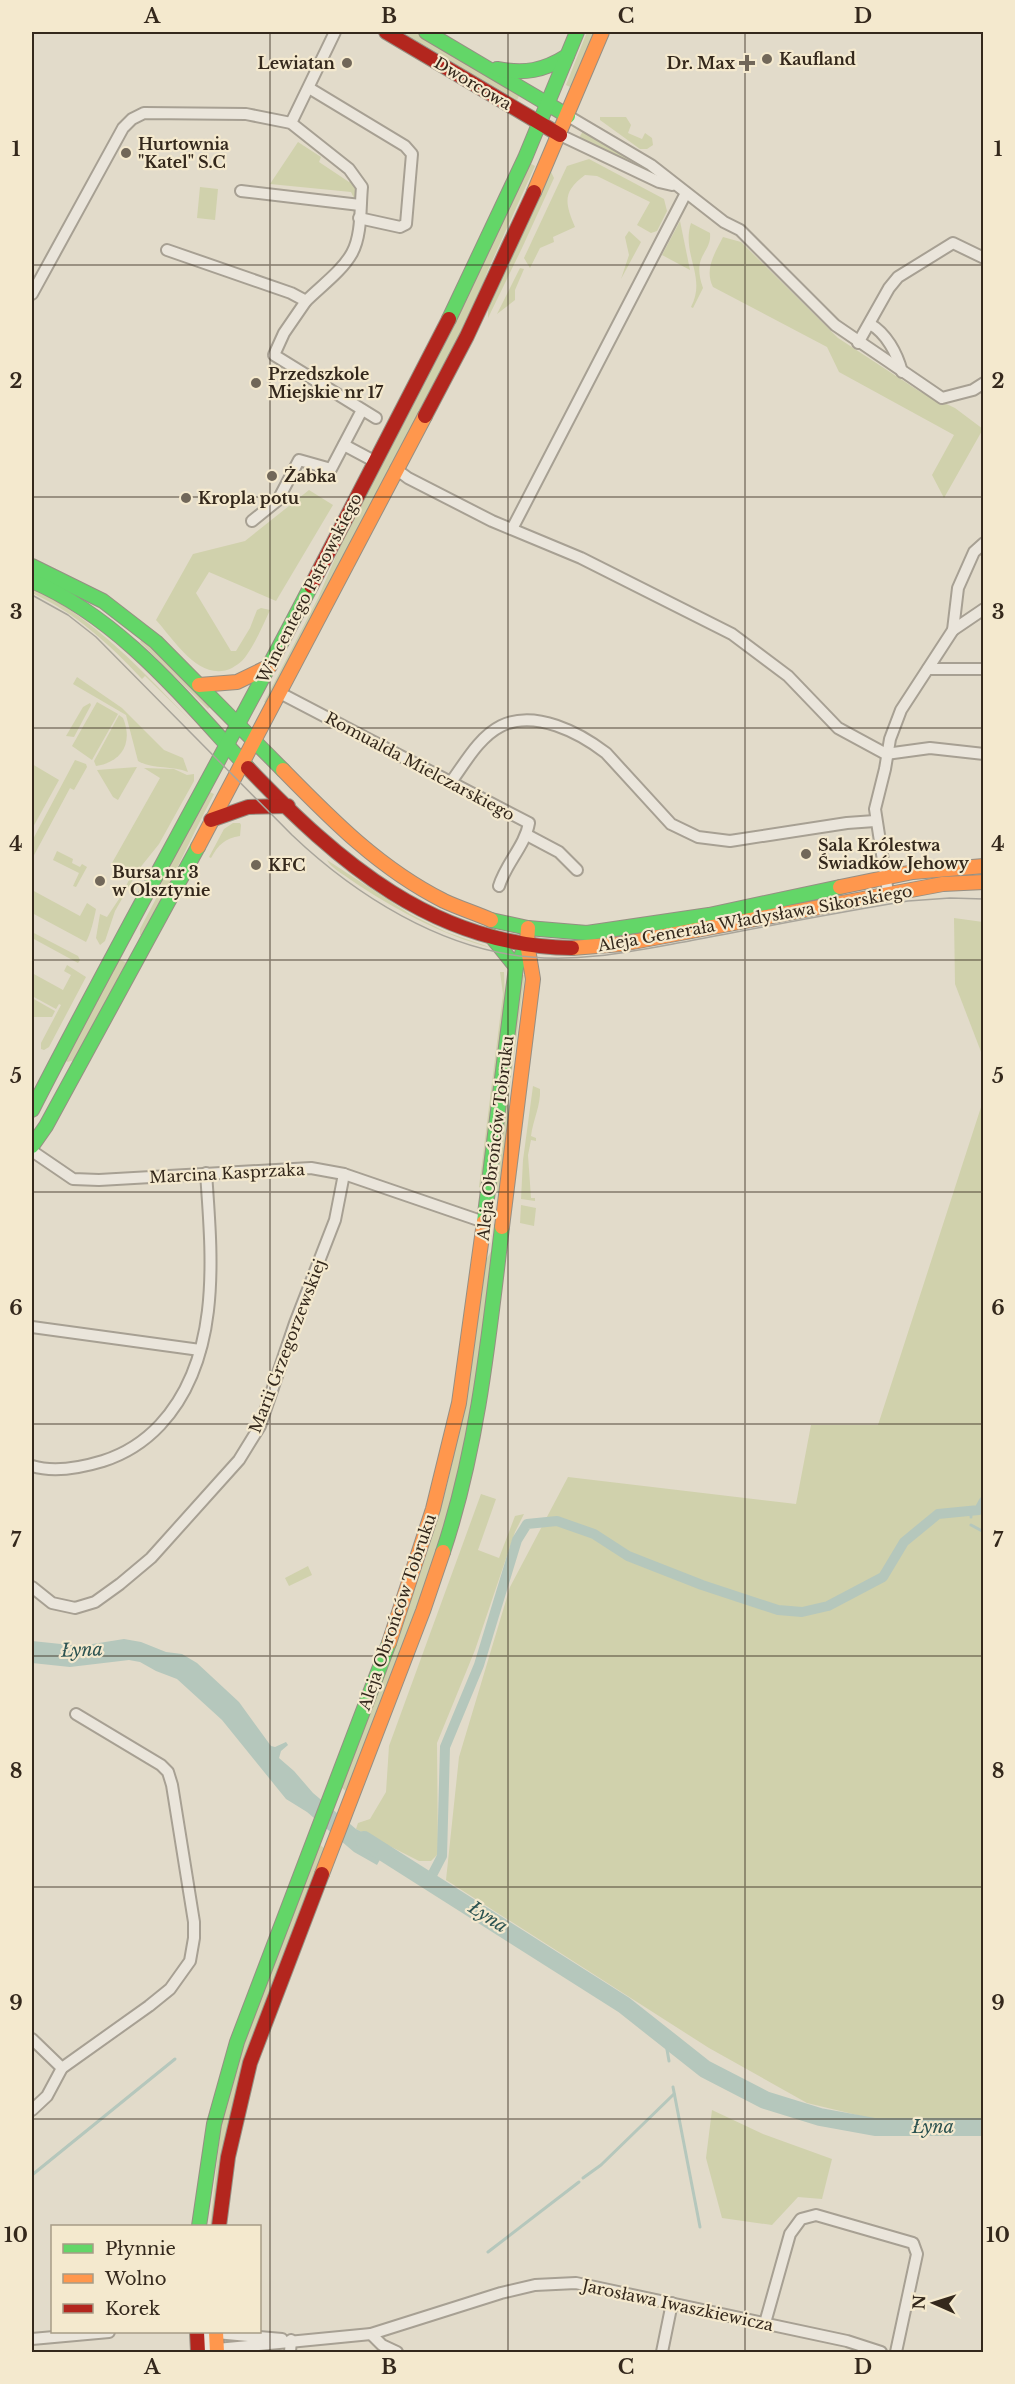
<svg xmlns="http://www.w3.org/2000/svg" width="1015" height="2384" viewBox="0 0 1015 2384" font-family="'Libre Baskerville',serif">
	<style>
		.green { fill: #d0d1ac }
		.water { fill: #b5c7bc }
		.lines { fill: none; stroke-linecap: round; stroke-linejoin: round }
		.stream { stroke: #b5c7bc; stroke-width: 3 }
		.canal { stroke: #b5c7bc; stroke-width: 10 }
		.river { stroke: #b5c7bc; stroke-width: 18 }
		.street-casing { stroke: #a7a093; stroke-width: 14 }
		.fast-casing { stroke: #968f83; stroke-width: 16 }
		.slow-casing { stroke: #968f83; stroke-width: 16 }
		.jam-casing { stroke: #968f83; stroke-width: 16 }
		.street { stroke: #eae5db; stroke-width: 10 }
		.fast { stroke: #63d668; stroke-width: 14 }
		.slow { stroke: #ff974d; stroke-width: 14 }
		.jam { stroke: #b3261e; stroke-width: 14 }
		.tram { stroke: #a9a59b; stroke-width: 1.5 }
		.grid { fill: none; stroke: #34281c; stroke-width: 1.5; stroke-opacity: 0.55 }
		.poi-dot { fill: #716759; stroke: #f4e9ce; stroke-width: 2 }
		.labels { text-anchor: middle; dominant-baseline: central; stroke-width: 4.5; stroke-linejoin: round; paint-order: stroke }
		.poi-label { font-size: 16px; font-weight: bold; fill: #34281c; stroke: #f4e9ce; text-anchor: start }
		.street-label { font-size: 16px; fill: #34281c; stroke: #f4e9ce }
		.water-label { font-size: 18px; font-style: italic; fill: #2c5351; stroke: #f4e9ce }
		.neatline { fill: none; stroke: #34281c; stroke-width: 2 }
		.grid-label { font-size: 20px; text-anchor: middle; font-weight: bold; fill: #34281c }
	</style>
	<rect width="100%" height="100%" fill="#e2dbca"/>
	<!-- green -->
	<g class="green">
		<path d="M402,32H415L520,94L517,100Z"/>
		<path d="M587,32H597L574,89L566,85Z"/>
		<path d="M600,117H626L631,125L628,133L642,139L645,133L652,138L653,145L647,149H640L600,120Z"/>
		<path d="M583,131L590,134L648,173L579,138Z"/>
		<path d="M298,142L321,157L319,162L349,182L352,180L356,184L357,195L354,198L351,192L270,184Z"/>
		<path d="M589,159L664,199L667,211L657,231L651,233L637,225L650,202L597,176L585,175C562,192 565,203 575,227L553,237L554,242L540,248L530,268L524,258L567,166Z"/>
		<path d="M528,162L535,166L488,270L473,311L268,704L264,702L318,598L349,526Z"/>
		<path d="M551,172L554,178L522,248L488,318V306Z"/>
		<path d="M200,187L218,189L215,220L197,218Z"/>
		<path d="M680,221L690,270L662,255Z"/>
		<path d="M691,223L710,233C712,254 691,254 703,288L693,308L691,307C707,277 681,254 691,223Z"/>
		<path d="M629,231L641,242L621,279L629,255L625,237Z"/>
		<path d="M723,237L741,242L838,338L919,391L955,408L983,429L944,498L932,475L954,435L839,372L827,347L713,287C704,269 715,253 723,237Z"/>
		<path d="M520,268L524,269L515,290V300L497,314Z"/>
		<path d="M309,490L333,505L276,601L209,572L196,593L231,651H236L250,628L257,610L261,608L270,610C263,625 256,642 246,656C243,661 237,665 232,668C200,683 175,641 156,620L193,554L245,541Z"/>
		<path d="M32,588C95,618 144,673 192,722L145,676L142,679C109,644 76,613 32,593Z"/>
		<path d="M142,638L211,706L208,709L140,642Z"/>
		<path d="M77,677L122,708L164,750L183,758L188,772C172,765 153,770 138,761L126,715L73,684Z"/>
		<path d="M97,702L118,714L92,760L72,746Z"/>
		<path d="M90,703L91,705L74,737L66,736L83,707Z"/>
		<path d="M119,715L123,718C133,742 123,762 96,766L94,761Z"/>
		<path d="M75,760L86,764L87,767L74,790L70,788L32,859V841Z"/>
		<path d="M32,764L59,780L32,829Z"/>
		<path d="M137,767L118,800L113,797L97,770Z"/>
		<path d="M144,768L174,769L187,775L194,774V781L159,844L139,869L115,911L105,941L100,945L96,938L100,914L107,917L121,896L132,874L112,863L160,778Z"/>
		<path d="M208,791L214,794C189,841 168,889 143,935H140V929L159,893L163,876Z"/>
		<path d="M233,823H240L241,825L240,836C225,838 218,845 211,858L209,857L224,829Z"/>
		<path d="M57,851L73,859L72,863L80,867L82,864L87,867L76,887L73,886L79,873L53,860Z"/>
		<path d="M327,860L410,914L446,932L492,948C441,935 394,909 351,880C343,874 330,867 327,860Z"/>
		<path d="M32,890L80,916L87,903L96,909C94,919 91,933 86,942L32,913Z"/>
		<path d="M954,918L983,922V1057L955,984Z"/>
		<path d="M32,932L78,956L80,960L78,963L32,938Z"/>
		<path d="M119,959L127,963L75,1060L67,1062L66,1060Z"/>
		<path d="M67,965L86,977L49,1047L44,1050L41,1049V1043L61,1005L59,1004L56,1009L32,996V973L63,990L71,975L64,971Z"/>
		<path d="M500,972H504L505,1000L482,1189L479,1187L503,994Z"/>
		<path d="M522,975H525L510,1085L502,1192L494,1191Z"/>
		<path d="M32,998L55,1011L52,1017H32Z"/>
		<path d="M533,1086L540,1089C541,1105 533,1120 531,1136L536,1138V1141L531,1140L528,1155L531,1198H535V1201L521,1199L523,1160Z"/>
		<path d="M983,1101V2125L882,2121L807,2103L709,2048L446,1880L459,1757L510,1587L568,1477L796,1504L811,1425H878Z"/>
		<path d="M521,1205L536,1208L534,1226L520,1223Z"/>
		<path d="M493,1248C483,1335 472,1420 450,1504C424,1602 383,1697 347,1792L341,1787C376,1693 415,1600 442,1504C464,1425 473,1343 485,1262Z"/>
		<path d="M481,1494L496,1499L478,1550L499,1558L515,1516L524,1514L515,1532L475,1650L437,1743L438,1854L431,1861H419L356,1829L358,1823L370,1819L386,1792L389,1746Z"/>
		<path d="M308,1566L312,1575L289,1586L285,1578Z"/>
		<path d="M319,1844L325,1849L278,1972L213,2226H210L222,2116L246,2036Z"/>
		<path d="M712,2110L763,2134L832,2159L822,2199L798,2197L772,2225L722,2218L706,2158Z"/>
	</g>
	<!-- water -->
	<path class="water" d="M124,1639L141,1642L166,1652L182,1654L197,1663L239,1702L271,1746L275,1747L286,1742L288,1745L281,1751L279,1758L294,1771L313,1793L356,1829L388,1845L377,1865L354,1852L307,1812L286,1799L222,1720L177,1679L156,1671L140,1662L129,1660L70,1667L32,1663V1641L80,1646Z"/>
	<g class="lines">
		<!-- stream -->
		<g class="stream">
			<path d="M971,1517V1511"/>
			<path d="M971,1525L984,1532"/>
			<path d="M665,2038L669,2061"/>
			<path d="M673,2087L700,2227"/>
			<path d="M32,2175L175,2059"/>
			<path d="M583,2178L601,2165L674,2094"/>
			<path d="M488,2252L579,2182"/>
		</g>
		<!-- canal -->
		<path class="canal" d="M429,1881L442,1856L445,1747L479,1665L517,1540L527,1524L557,1521L594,1534L628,1556L702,1585L778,1610L802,1612L828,1606L883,1577L904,1542L938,1514L979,1510L984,1501"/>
		<!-- river -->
		<path class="river" d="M364,1840L624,2005L705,2069L765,2100L820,2117L875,2127H984"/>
		<defs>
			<g id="street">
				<path d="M309,88L405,146L412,154L406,224L400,227L359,218"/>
				<path d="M568,116L651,165L724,222L740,230L835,325L942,398L973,390L984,383"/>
				<path d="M291,123L335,32"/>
				<path d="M560,135L659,182L672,185"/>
				<path d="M241,191L360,205"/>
				<path d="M32,294L123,128L132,119L144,113L246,114L291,123L349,169L362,187C360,207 362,235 352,253C342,271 321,286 306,301L291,293L167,250"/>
				<path d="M306,301L284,333L274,355L376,418"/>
				<path d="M870,324C886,333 897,353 902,372"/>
				<path d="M858,343L889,288L898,277L953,243L984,258"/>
				<path d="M344,445L374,461"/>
				<path d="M396,469L408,478L492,521L581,558L732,634L788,676L838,728L886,754"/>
				<path d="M252,521L278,500L299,460L331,469L362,410"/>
				<path d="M512,529L686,193"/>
				<path d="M953,630L984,609"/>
				<path d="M928,669H984"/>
				<path d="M280,693L529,823C525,846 506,863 499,886"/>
				<path d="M886,754L930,748L984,754"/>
				<path d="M451,782C465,763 479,737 501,726C535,709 580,733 606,753L671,824L698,837L730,841L847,823L875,821"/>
				<path d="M527,835L559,852L577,870"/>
				<path d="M888,893L875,809L885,769L890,739L901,710L953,630L958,588L974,552L984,543"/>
				<path d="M32,1151L73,1179L99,1180L311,1168L344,1174L484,1222"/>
				<path d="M32,1327L200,1350"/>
				<path d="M32,1466C55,1473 80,1468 103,1461C125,1454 144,1442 160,1425C222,1358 212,1258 206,1173"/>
				<path d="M32,1587L52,1603L75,1608L95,1602L120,1584L151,1558L239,1460L260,1426L295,1323L335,1220L344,1174"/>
				<path d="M32,2039L62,2068"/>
				<path d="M32,2110L47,2096L62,2068L149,2006L170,1989L190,1961L194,1938V1922L172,1785L168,1772L161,1765L76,1714"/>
				<path d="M765,2323L790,2234L801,2219L816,2215L913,2243L917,2254L896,2352"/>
				<path d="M371,2334L382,2345L397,2352"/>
				<path d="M32,2339L109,2332"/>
				<path d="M197,2342L217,2349L371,2334L501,2293L535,2285L576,2283L847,2341L881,2352"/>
				<path d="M197,2342L216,2333L282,2339"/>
				<path d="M290,2352L291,2340"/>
				<path d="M662,2352L672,2303"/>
			</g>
			<g id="fast">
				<path d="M426,32L568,116"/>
				<path d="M497,69C525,74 543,71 567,56"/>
				<path d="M449,319L525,158L577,32"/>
				<path d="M32,566L103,601L156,642L283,770"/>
				<path d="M32,581C121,619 184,699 248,768"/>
				<path d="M491,920L528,928L587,933L709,915L840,887"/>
				<path d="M491,936L516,967"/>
				<path d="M32,1110C122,934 220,762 311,586"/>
				<path d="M32,1146L46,1126L198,847"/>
				<path d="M484,1222L516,967L527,943"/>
				<path d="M443,1552C478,1447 489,1336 502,1227"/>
				<path d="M199,2226L214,2124L237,2042L389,1643"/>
			</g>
			<g id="slow">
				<path d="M534,192L602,32"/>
				<path d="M199,685L237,682L270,666"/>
				<path d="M283,770C332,820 380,869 444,901C459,908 475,913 491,920"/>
				<path d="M198,847L425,416"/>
				<path d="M840,887L913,872L984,866"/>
				<path d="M572,948L622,944L943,884L984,882"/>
				<path d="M502,1227L533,979L527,943L528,928"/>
				<path d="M389,1643L433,1509L459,1403L484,1222"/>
				<path d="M322,1874L423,1611L443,1552"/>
				<path d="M216,2332L217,2352"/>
			</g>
			<g id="jam">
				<path d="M386,32L560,135"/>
				<path d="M425,416L467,336L534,192"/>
				<path d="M311,586L449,319"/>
				<path d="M248,768C338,862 434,946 572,948"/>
				<path d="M211,820L248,807L288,806"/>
				<path d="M219,2226L228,2157L250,2063L322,1874"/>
				<path d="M197,2332L198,2352"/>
			</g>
		</defs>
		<!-- street casing -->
		<use href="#street" class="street-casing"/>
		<!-- fast casing -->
		<use href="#fast" class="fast-casing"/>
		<!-- slow casing -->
		<use href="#slow" class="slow-casing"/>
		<!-- jam casing -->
		<use href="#jam" class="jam-casing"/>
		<!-- street -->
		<use href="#street" class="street"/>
		<!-- fast -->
		<use href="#fast" class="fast"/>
		<!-- slow -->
		<use href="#slow" class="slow"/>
		<!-- jam -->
		<use href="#jam" class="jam"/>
		<!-- tram -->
		<path class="tram" d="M32,595L68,615L96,637L292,835C355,895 442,950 531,957C583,962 633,951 684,942C758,928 833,913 908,901L950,898L984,899"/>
	</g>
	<!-- grid -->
	<path class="grid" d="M270,32V2352M508,32V2352M745,32V2352M32,265H984M32,497H984M32,728H984M32,960H984M32,1192H984M32,1424H984M32,1656H984M32,1887H984M32,2119H984"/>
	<!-- markers -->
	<g class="poi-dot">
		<circle cx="767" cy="59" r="6"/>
		<circle cx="347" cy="63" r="6"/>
		<path d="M744 54h6v6h6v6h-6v6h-6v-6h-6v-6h6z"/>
		<circle cx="126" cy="153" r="6"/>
		<circle cx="256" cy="383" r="6"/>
		<circle cx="272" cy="476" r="6"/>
		<circle cx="186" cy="498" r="6"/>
		<circle cx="806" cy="854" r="6"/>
		<circle cx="256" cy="865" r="6"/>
		<circle cx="100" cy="881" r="6"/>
	</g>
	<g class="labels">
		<!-- poi labels -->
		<g class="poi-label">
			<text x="779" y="59">Kaufland</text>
			<text x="335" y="63" text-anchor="end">Lewiatan</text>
			<text x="735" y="63" text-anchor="end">Dr. Max</text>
			<text x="138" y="144">Hurtownia<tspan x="138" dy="18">"Katel" S.C</tspan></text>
			<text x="268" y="374">Przedszkole<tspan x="268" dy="18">Miejskie nr 17</tspan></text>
			<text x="284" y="476">Żabka</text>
			<text x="198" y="498">Kropla potu</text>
			<text x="818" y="845">Sala Królestwa<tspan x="818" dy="18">Świadków Jehowy</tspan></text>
			<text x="268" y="865">KFC</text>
			<text x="112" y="872">Bursa nr 3<tspan x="112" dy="18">w Olsztynie</tspan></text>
		</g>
		<!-- street labels -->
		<g class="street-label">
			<text transform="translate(473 83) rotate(31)">Dworcowa</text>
			<text transform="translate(309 588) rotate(-63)">Wincentego Pstrowskiego</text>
			<text transform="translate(420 766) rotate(28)">Romualda Mielczarskiego</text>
			<text transform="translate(755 918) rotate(-10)">Aleja Generała Władysława Sikorskiego</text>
			<text transform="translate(495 1138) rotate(-83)">Aleja Obrońców Tobruku</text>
			<text transform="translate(227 1173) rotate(-3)">Marcina Kasprzaka</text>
			<text transform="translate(287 1346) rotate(-69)">Marii Grzegorzewskiej</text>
			<text transform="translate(397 1612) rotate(-71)">Aleja Obrońców Tobruku</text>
			<text transform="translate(678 2305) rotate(12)">Jarosława Iwaszkiewicza</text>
		</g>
		<!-- water labels -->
		<g class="water-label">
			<text transform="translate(82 1650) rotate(-2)">Łyna</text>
			<text transform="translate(488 1917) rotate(33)">Łyna</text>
			<text x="933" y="2127">Łyna</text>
		</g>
	</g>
	<!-- border -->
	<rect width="1015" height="2384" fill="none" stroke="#f4e9ce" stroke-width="66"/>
	<!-- legend -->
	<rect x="51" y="2225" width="210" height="108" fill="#f4e9ce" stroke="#a79c87" stroke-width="1.5"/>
	<rect x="63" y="2244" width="30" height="9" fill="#63d668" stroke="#a79c87" stroke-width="1.5"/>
	<text x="105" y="2255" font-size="18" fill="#34281c">Płynnie</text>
	<rect x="63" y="2274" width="30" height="9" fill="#ff974d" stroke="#a79c87" stroke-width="1.5"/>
	<text x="105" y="2285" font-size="18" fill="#34281c">Wolno</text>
	<rect x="63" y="2304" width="30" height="9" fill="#b3261e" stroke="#a79c87" stroke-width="1.5"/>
	<text x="105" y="2315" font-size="18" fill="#34281c">Korek</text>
	<!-- north arrow -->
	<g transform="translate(934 2303) rotate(273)" stroke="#f4e9ce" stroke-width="4.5" paint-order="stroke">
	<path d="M0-4.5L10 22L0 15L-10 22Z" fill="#34281c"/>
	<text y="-9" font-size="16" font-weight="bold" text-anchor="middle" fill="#34281c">N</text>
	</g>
	<rect x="33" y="33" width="949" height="2318" class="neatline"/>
	<g class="grid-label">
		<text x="152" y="23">A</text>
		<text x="389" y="23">B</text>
		<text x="626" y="23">C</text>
		<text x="863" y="23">D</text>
		<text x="16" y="156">1</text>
		<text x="998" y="156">1</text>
		<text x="16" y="388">2</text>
		<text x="998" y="388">2</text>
		<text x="16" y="619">3</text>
		<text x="998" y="619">3</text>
		<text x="16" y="851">4</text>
		<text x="998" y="851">4</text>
		<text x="16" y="1083">5</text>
		<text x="998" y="1083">5</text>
		<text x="16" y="1315">6</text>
		<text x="998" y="1315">6</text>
		<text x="16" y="1547">7</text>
		<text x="998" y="1547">7</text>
		<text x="16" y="1778">8</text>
		<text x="998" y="1778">8</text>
		<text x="16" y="2010">9</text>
		<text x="998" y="2010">9</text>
		<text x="16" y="2242">10</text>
		<text x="998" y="2242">10</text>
		<text x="152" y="2374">A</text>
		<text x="389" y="2374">B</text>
		<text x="626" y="2374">C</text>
		<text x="863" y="2374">D</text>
	</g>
</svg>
